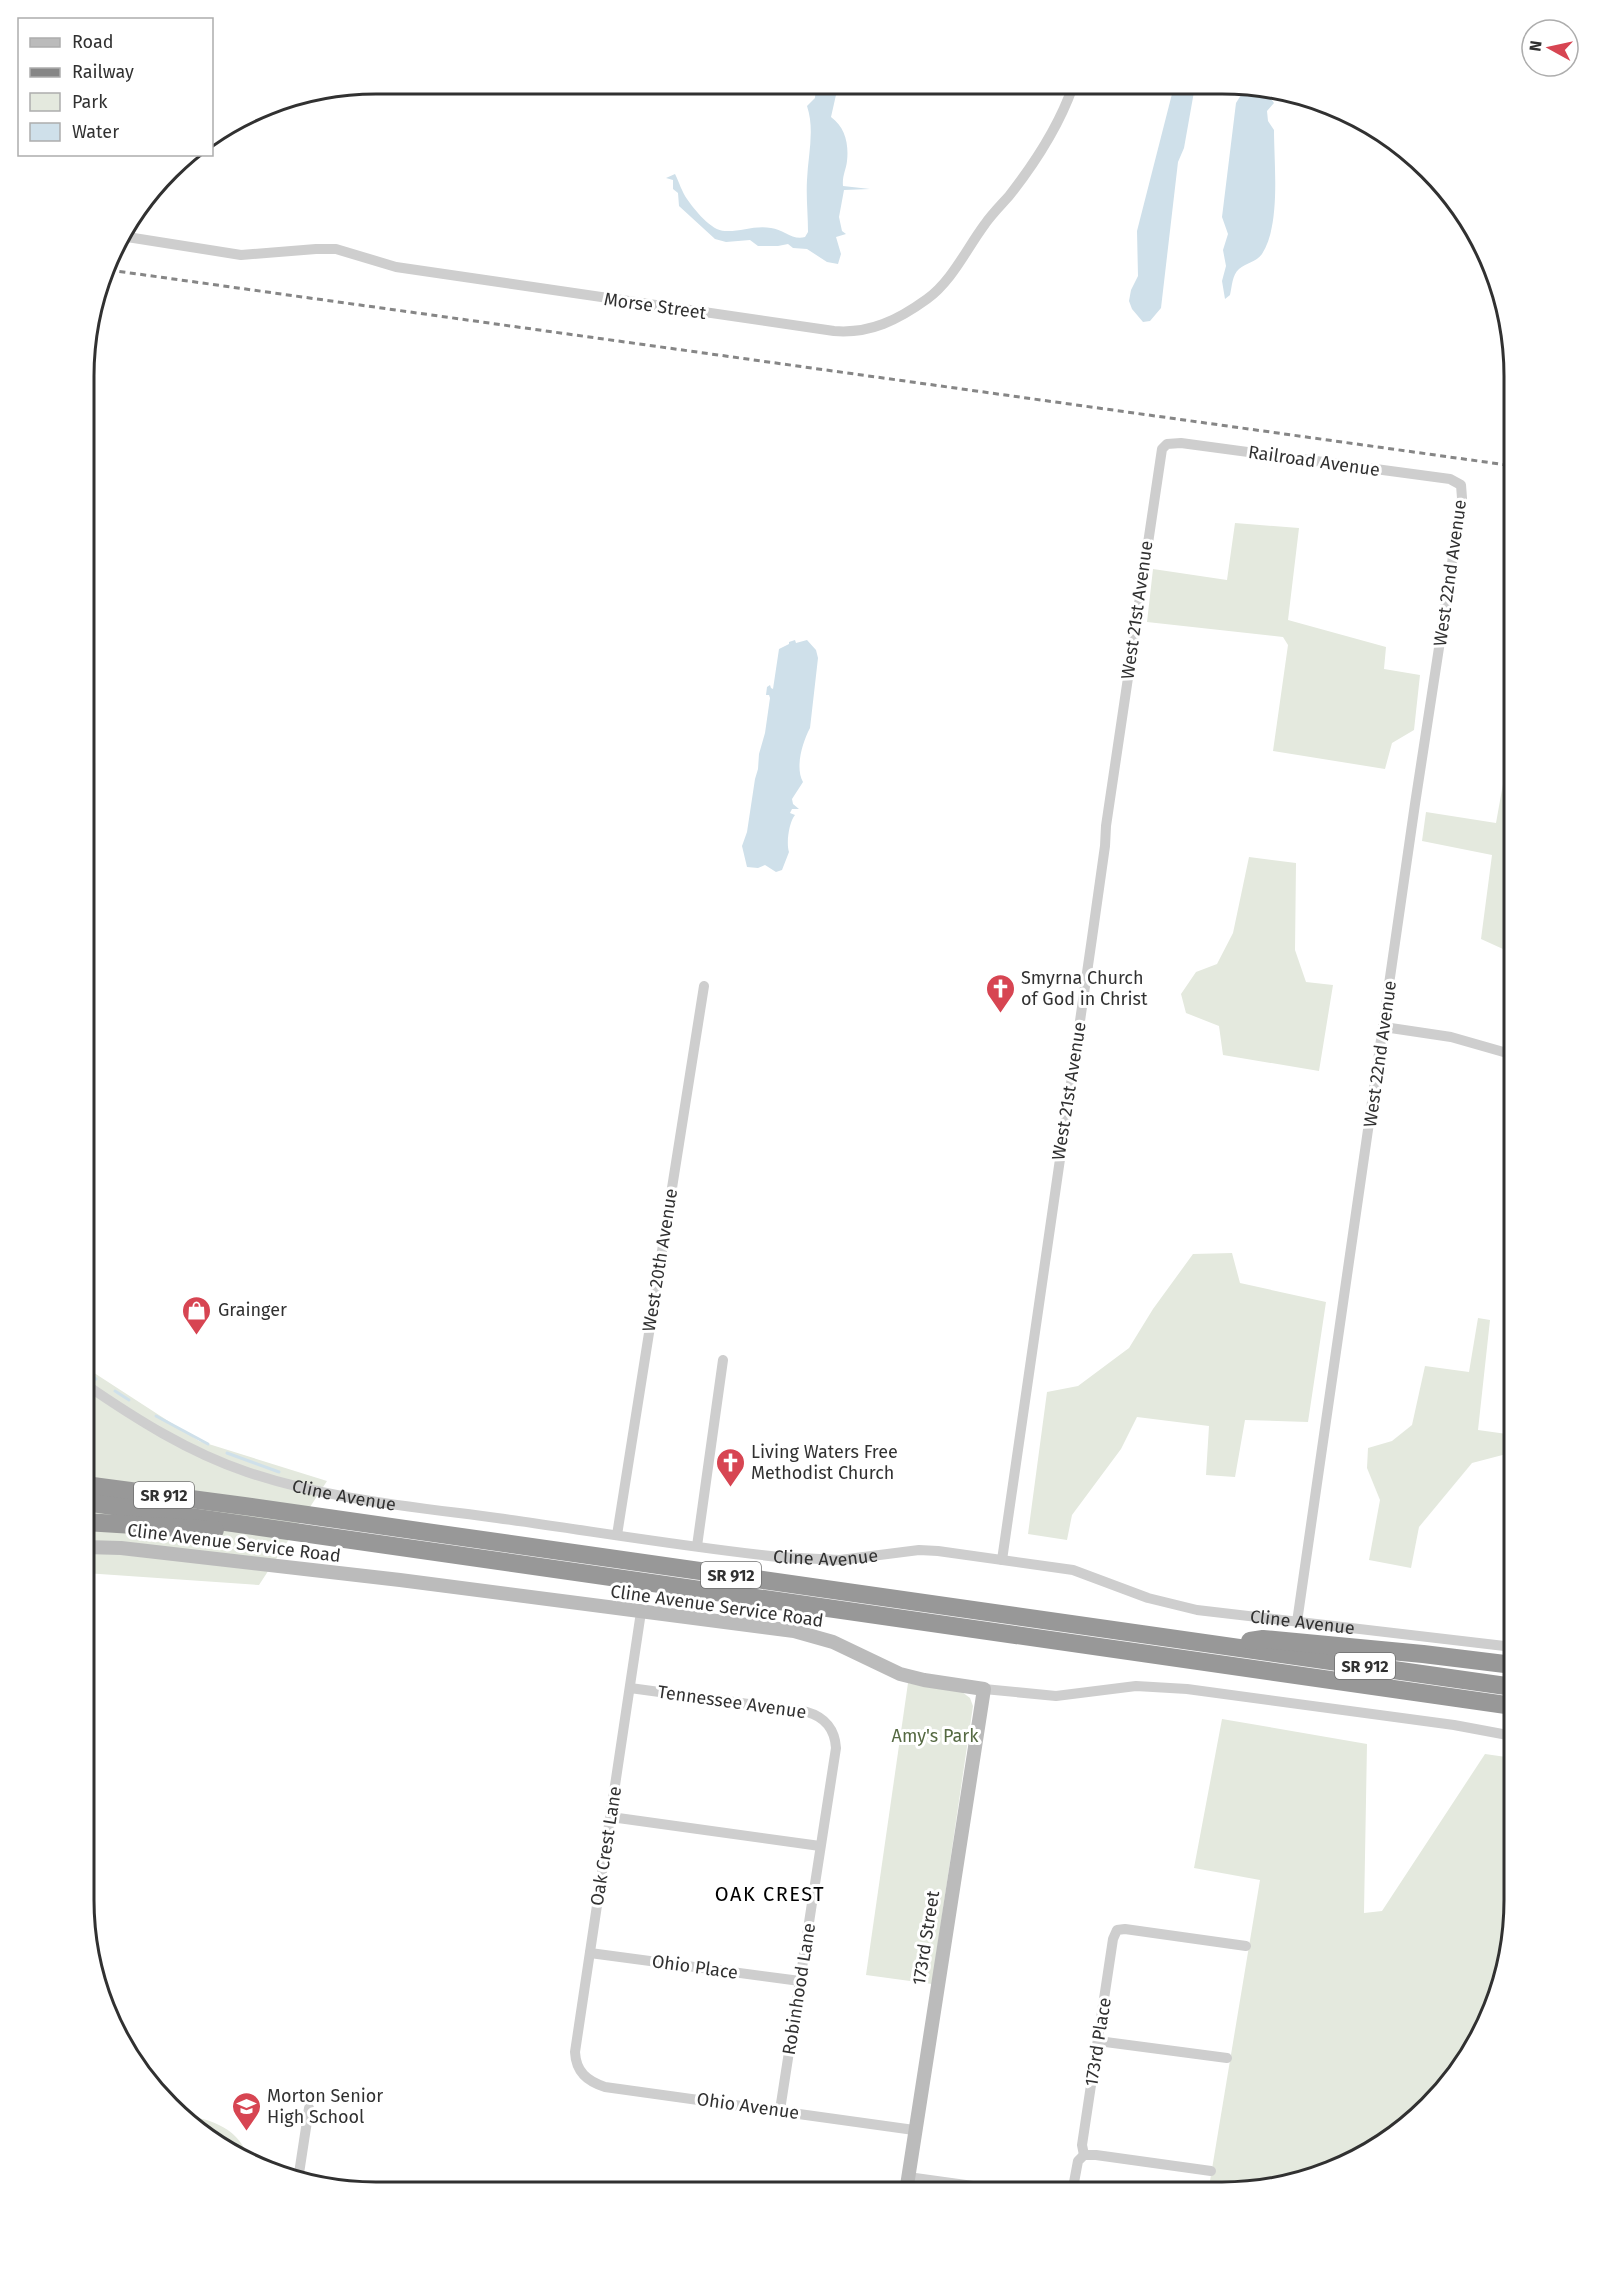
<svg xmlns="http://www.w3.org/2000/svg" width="1598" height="2277" viewBox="0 0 1598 2277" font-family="'Fira Sans',sans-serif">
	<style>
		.green { fill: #e4e9de }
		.water { fill: #cfe0ea }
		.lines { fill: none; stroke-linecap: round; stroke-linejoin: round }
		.stream { stroke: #cfe0ea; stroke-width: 3 }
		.street { stroke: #cecece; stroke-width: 10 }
		.secondary { stroke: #bbb; stroke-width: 14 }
		.highway { stroke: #989898; stroke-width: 18 }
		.rail { stroke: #868686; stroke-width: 3; stroke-dasharray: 6 4.5; stroke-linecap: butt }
		.labels { text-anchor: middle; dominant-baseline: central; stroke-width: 6; stroke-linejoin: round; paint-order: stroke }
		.shield { fill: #fff; stroke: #6f6f6f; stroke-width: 1.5 }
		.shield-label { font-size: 16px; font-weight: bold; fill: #313131 }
		.street-label { font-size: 18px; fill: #313131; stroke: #fff }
		.poi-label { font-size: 18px; fill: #313131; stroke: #fff; text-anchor: start }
		.park-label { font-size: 18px; fill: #556942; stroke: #fff }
		.neighbourhood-label { font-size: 20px; letter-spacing: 1.5px; fill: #000; stroke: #fff }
		.rim { fill: none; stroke: #313131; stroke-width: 3 }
	</style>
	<rect width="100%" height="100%" fill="#fff"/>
	<!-- green -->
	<g class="green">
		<path d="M1235,523L1299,528L1288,620L1386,647L1384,669L1420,675L1414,730L1392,743L1385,769L1273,751L1288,645L1283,637L1147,622L1153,569L1227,580Z"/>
		<path d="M1514,749V954L1481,939L1492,855L1422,841L1426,812L1496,823L1508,756Z"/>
		<path d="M1249,857L1296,863L1295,950L1306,982L1333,985L1319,1071L1223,1055L1219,1026L1186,1013L1181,994L1196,972L1217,964L1233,933Z"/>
		<path d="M1232,1253L1240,1283L1326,1302L1308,1422L1245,1420L1235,1477L1206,1475L1209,1426L1137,1417L1121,1449L1072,1515L1067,1540L1028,1534L1047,1392L1078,1386L1129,1348L1153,1309L1193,1254Z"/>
		<path d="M1478,1318L1490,1320L1478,1430L1514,1435V1452L1472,1463L1419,1527L1411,1568L1369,1560L1380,1500L1367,1468L1368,1448L1392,1441L1412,1425L1425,1366L1469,1372Z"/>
		<path d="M85,1367L199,1441L327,1481L259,1585L85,1573Z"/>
		<path d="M908,1683L962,1692L970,1698L973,1706L932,1984L866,1975Z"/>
		<path d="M1222,1719L1367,1744L1364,1913L1382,1911L1485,1754L1513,1758V1920L1498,1995L1465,2063L1414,2121L1351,2163L1222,2193H1208L1260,1880L1194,1868Z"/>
		<path d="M181,2115C212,2119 241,2128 250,2163L232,2154L219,2138L198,2130Z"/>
	</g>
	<!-- water -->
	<g class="water">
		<path d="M816,85L838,86L831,117C845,127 849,144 847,161C846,170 842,176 843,186L870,189L844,190L839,217L842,231L846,234L836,237L841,254L838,264L827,262L807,249L793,248L788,244L778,246H758L750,240L726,242L715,239L679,206L678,193L673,189V180L666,178L675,174C679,182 682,192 687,199C694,209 711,231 725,231C740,232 755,225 771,228C783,229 793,241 805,237L808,232C808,214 806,197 807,180C808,155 815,130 807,106L815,98Z"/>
		<path d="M1174,86H1195L1184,148L1178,162L1161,308L1150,321L1143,322L1132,309L1129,301L1131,290L1138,276L1137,231Z"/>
		<path d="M1246,87H1263L1274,103L1267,111L1268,121L1274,130C1274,164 1281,225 1262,254C1256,262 1246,263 1239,269C1232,275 1232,287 1230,295L1225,299L1222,281L1226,266L1223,250L1228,234L1222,217L1236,103Z"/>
		<path d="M795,640L796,643L807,640L816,650L818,658L810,728C802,743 795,768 803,782L792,799L793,804L799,809H792L790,813L795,815C789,822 786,843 789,852L782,870L776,872L765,865L758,868L747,867L742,846L747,832L755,779L758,769L759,754L765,733L770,698L769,695H766L767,687L770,685L771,688L773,689L779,649L789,644V642Z"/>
	</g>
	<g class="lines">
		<!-- stream -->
		<g class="stream">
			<path d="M85,1370L96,1379"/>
			<path d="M115,1391L129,1400"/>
			<path d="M156,1416L208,1444"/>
			<path d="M227,1453L279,1472"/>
		</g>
		<!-- street -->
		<g class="street">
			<path d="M121,236L241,255L316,249H336L396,267L834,331C870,334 898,320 927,299C952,281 967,248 985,224C992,214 1001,205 1009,196C1035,163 1059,126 1073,86"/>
			<path d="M1384,1027L1451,1037L1514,1055"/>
			<path id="s1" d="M85,1384C136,1419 188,1452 247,1472C326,1499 415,1507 497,1518C591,1531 685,1547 779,1557L840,1560L919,1550L938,1551L1073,1570L1148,1598L1197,1610L1513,1647"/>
			<path d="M617,1535L704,986"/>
			<path d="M697,1546L723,1360"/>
			<path d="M1002,1560L1092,938L1105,846L1106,826L1162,449L1167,444L1181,443L1450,479L1461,485L1462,498L1415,804L1297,1622"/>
			<path d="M641,1612L575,2052C576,2072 587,2081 605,2087L914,2130"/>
			<path d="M630,1688L807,1712C825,1717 835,1730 836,1748L780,2110"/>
			<path d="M984,1689L1056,1696L1136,1686L1187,1689L1454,1725L1513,1736"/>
			<path d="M611,1817L820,1846"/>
			<path d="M590,1953L800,1981"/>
			<path d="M1098,2041L1227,2058"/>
			<path d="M1084,2155L1082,2145L1113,1939L1117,1930L1125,1929L1246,1946"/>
			<path d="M908,2177L1016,2192"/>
			<path d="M298,2178L379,2191"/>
			<path d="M298,2180L309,2108"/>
			<path d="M1072,2193L1078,2161L1084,2155H1096L1211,2171"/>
		</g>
		<!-- secondary -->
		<path class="secondary" d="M85,1547L121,1548L400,1580L794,1631L833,1642L900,1674L924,1680L984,1689L906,2192"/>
		<!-- highway -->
		<g class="highway">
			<path d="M85,1485L244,1506L1513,1687"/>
			<path d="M85,1502L1513,1706"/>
			<path d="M85,1522L215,1530"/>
			<path d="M1250,1641L1263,1639L1423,1654L1513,1665"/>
		</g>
		<!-- rail -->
		<path class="rail" d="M109,270L1514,466"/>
	</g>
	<!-- icons -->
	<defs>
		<symbol id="church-pin" viewBox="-11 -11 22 30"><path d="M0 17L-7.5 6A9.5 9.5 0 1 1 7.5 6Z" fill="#d74552" stroke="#fff"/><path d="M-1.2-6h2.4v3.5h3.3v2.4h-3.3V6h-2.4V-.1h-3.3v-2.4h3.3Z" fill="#fff"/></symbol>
		<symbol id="shop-pin" viewBox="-11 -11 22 30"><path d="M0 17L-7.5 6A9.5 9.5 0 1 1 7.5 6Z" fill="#d74552" stroke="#fff"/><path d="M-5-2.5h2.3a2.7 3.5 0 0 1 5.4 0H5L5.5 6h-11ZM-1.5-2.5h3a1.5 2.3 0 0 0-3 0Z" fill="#fff"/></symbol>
		<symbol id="school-pin" viewBox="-11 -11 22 30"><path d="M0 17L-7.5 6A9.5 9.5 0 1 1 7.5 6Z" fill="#d74552" stroke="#fff"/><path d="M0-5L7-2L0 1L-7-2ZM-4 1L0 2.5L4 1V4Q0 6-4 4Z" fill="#fff"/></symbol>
	</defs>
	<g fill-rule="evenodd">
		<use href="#church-pin" x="984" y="972" width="33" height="45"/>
		<use href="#shop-pin" x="180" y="1294" width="33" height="45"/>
		<use href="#church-pin" x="714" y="1446" width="33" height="45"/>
		<use href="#school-pin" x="230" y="2090" width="33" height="45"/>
	</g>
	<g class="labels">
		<!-- shield labels -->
		<g class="shield">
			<rect x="134" y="1482" width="60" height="26" rx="4.5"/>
			<rect x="701" y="1562" width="60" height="26" rx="4.5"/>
			<rect x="1335" y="1653" width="60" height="26" rx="4.5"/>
		</g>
		<g class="shield-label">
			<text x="164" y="1495">SR 912</text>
			<text x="731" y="1575">SR 912</text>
			<text x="1365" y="1666">SR 912</text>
		</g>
		<!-- street labels -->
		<g class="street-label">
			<text transform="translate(655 306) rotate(8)">Morse Street</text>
			<text transform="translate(1314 461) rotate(8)">Railroad Avenue</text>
			<text transform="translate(1450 573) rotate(-82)">West 22nd Avenue</text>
			<text transform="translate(1137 610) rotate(-82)">West 21st Avenue</text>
			<text transform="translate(1380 1054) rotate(-82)">West 22nd Avenue</text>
			<text transform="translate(1069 1091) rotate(-81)">West 21st Avenue</text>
			<text transform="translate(660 1260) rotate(-81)">West 20th Avenue</text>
			<text stroke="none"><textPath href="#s1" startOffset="285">Cline Avenue</textPath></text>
			<text transform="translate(234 1543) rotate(7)">Cline Avenue Service Road</text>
			<text stroke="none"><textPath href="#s1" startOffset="771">Cline Avenue</textPath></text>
			<text transform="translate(717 1606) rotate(8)">Cline Avenue Service Road</text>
			<text stroke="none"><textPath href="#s1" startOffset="1257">Cline Avenue</textPath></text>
			<text transform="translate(732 1702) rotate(8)">Tennessee Avenue</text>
			<text transform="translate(606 1846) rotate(-81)">Oak Crest Lane</text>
			<text transform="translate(926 1938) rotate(-81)">173rd Street</text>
			<text transform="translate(695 1967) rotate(8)">Ohio Place</text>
			<text transform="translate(799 1989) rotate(-81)">Robinhood Lane</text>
			<text transform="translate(1098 2042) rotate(-81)">173rd Place</text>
			<text transform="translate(748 2106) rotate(8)">Ohio Avenue</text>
		</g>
		<!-- poi labels -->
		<g class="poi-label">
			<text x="1021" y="978">Smyrna Church<tspan x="1021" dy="21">of God in Christ</tspan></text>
			<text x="218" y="1310">Grainger</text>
			<text x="751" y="1452">Living Waters Free<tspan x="751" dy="21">Methodist Church</tspan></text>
			<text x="267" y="2096">Morton Senior<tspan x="267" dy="21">High School</tspan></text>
		</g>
		<!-- park labels -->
		<g class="park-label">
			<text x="935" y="1736">Amy's Park</text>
		</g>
		<!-- neighbourhood labels -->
		<g class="neighbourhood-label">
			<text x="770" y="1894">OAK CREST</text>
		</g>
	</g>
	<!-- crop -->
	<path d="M0 0H1598V2277H0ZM376 94H1222A282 282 0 0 1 1504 376V1900A282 282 0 0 1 1222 2182H376A282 282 0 0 1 94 1900V376A282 282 0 0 1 376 94Z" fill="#fff" fill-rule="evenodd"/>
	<path class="rim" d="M376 94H1222A282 282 0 0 1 1504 376V1900A282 282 0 0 1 1222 2182H376A282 282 0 0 1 94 1900V376A282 282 0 0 1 376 94Z"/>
	<!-- legend -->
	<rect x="18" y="18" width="195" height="138" fill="#ffffff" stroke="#adadad" stroke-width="1.5"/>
	<rect x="30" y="38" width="30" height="9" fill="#bbbbbb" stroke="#adadad" stroke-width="1.5"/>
	<text x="72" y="48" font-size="18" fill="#313131">Road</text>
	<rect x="30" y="68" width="30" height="9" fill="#868686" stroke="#adadad" stroke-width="1.5"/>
	<text x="72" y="78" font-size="18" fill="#313131">Railway</text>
	<rect x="30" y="93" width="30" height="18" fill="#e4e9de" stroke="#adadad" stroke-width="1.5"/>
	<text x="72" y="108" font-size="18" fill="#313131">Park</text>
	<rect x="30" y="123" width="30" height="18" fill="#cfe0ea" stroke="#adadad" stroke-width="1.5"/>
	<text x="72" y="138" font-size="18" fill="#313131">Water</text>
	<!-- north arrow -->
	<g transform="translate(1550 48) rotate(278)"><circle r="28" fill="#ffffff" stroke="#adadad" stroke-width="1.5"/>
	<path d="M0-4.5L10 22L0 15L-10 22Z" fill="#d74552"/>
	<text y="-9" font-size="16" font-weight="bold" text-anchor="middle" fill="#313131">N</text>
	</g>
</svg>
